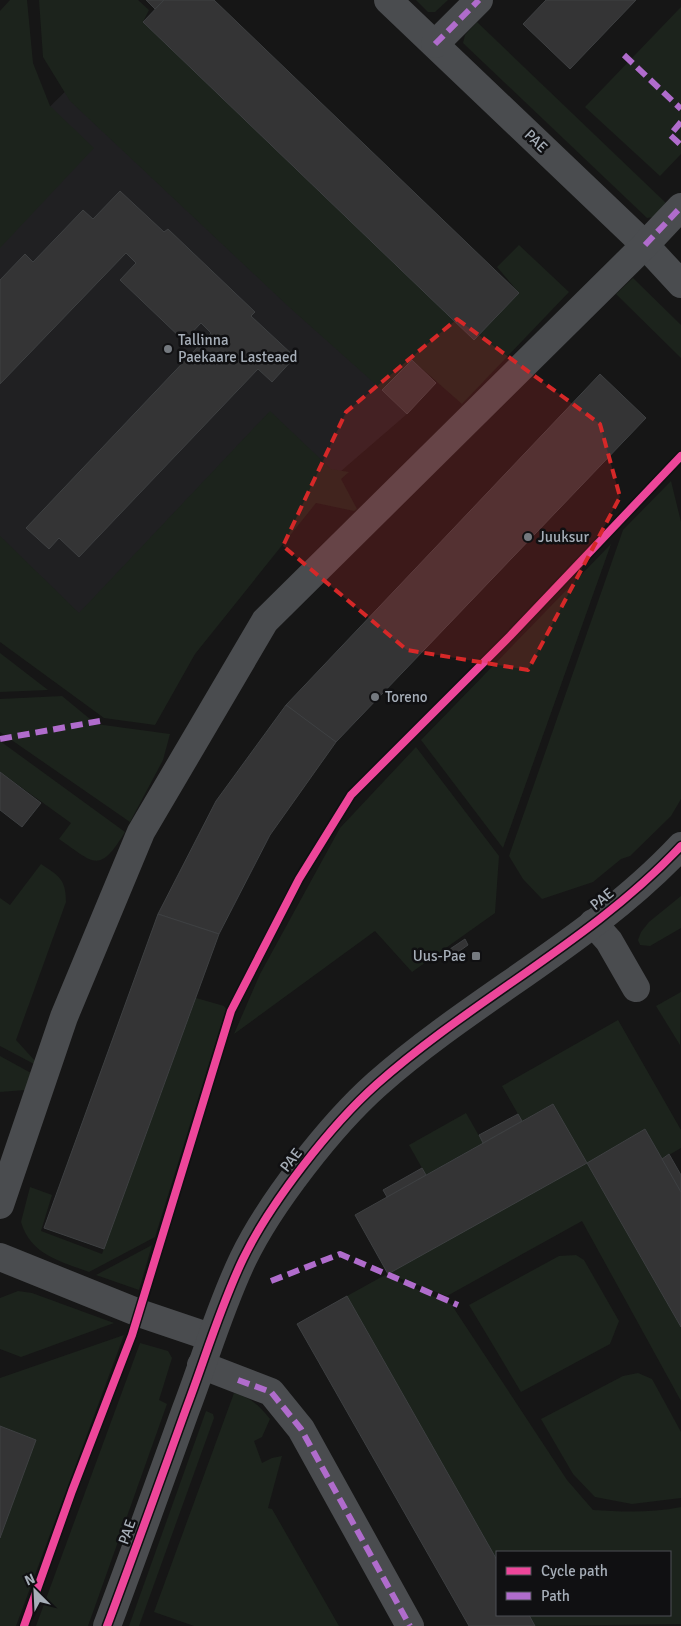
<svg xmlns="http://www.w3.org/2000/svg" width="681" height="1626" viewBox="0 0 681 1626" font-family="Signika,sans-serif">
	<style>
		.built { fill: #202022 }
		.green { fill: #1c231c }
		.building { fill: #343435; stroke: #3e4042 }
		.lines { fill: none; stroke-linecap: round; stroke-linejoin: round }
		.minor { stroke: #4a4c4f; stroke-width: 28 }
		.quiet { stroke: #b06ccc; stroke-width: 6; stroke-dasharray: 12 6; stroke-linecap: butt }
		.cycleway-casing { stroke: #101012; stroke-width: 11 }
		.cycleway { stroke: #ed469a; stroke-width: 8 }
		.marked { fill: #d62828; fill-opacity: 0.2; stroke: #d62828; stroke-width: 4; stroke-dasharray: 10 6; stroke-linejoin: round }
		.poi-dot { fill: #74797f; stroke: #101012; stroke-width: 2 }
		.labels { text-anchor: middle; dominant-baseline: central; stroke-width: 5; stroke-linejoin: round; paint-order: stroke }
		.street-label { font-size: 15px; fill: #a6aeb8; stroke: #101012 }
		.poi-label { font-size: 15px; fill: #a6aeb8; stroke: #101012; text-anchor: start }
	</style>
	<rect width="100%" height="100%" fill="#161616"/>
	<!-- built -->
	<path class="built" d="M100,57L382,390L407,414L341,471L141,706L0,609V156Z"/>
	<!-- green -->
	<g class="green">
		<path d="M10,0H27L33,63L50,106L94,148L0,248V11Z"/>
		<path d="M39,0H138L149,10L143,22L474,340L519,293L497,267L519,245L569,292L462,404L412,360L382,390L289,307L70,101L43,57Z"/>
		<path d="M416,0H448L435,12H428Z"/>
		<path d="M681,7V154L660,176L585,107Z"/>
		<path d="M477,22L667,204L654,217L647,218L463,43L465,35Z"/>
		<path d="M633,278L681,325V358L616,294Z"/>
		<path d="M270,411L331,469L349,472L341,479L357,509L354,511L316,503L195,654L155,725L104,718L0,642V536L79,613Z"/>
		<path d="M671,481L681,522V799L671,816L630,856L621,859L593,882L542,899L523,879L509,856L623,530Z"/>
		<path d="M611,544L503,848L421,740Z"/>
		<path d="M0,653L48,690L0,692Z"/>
		<path d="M62,696L96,724L170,734L163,760L130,822L0,732V699Z"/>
		<path d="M0,741L125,832C99,875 94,863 59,839L71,823L0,772Z"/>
		<path d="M416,747L499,856L495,913L412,972L375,931L234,1034L260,974L340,828Z"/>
		<path d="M41,864C59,876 66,879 66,902L16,1040L35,1061L34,1064L0,1046V898L10,905Z"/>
		<path d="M681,896V928L650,946L640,945L638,940L641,932L649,922Z"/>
		<path d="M681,992L680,1045L656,1006Z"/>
		<path d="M196,998L224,1006L226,1009L155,1237L89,1272C60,1261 31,1255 21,1222L30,1187L52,1195L41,1231L102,1254Z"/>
		<path d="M618,1020L681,1130V1148L662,1159L645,1129L587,1163L681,1327V1401L582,1221L447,1296L388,1274L586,1163L553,1104L522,1121L502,1086Z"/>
		<path d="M0,1056L31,1073L25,1090L0,1092Z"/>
		<path d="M466,1113L483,1143L426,1175L409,1145Z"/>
		<path d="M152,1245L139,1290L96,1275Z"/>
		<path d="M576,1255L584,1260L619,1321L610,1344L521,1392L469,1305L559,1256Z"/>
		<path d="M385,1275L451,1304L567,1480L593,1510C623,1512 651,1513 681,1507V1624L535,1626L529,1615H670V1552H497V1560L347,1296Z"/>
		<path d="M18,1291L32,1293L114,1323L21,1357L0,1349V1298Z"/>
		<path d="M124,1335L16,1626H0V1538L36,1440L0,1426V1378Z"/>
		<path d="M140,1343L168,1351L172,1358L159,1400L167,1404L88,1626H36Z"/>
		<path d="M638,1373L652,1379L681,1432V1498L632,1504L595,1497L573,1474L541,1419L623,1376Z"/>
		<path d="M234,1393C251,1398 259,1405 270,1419L262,1437L254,1441L262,1463L272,1458L282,1456L268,1508L272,1509L339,1626H194L154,1612Z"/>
		<path d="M206,1411L213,1414L214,1418L139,1626H129Z"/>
	</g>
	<!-- building -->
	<g class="building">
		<path d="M146,0H164L155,9Z"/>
		<path d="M164,0H214L519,293L474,340L143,22Z"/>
		<path d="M546,0H636L570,69L523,24Z"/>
		<path d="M120,191L164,232L168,229L255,312L251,316L295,357L272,382L258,369L79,557L59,538L49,549L26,528L211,333L201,323L184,341L120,280L136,263L126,253L0,384V280L25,254L33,262L83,210L93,219Z"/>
		<path d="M412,360L436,383L407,414L382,390Z"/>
		<path d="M600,374L646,418L336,742L286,705Z"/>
		<path d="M286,705L336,742L270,835L219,934L158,914L216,801Z"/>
		<path d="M0,772L41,803L22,827L0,810Z"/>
		<path d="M158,914L219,934L104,1249L44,1228Z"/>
		<path d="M465,939L468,945L454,955L450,949Z"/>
		<path d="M553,1104L587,1163L388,1274L355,1215Z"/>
		<path d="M518,1114L522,1121L483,1143L479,1135Z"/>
		<path d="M645,1129L681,1192V1327L587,1163Z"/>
		<path d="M669,1154L681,1175V1192L662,1159Z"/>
		<path d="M422,1168L426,1175L387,1197L383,1190Z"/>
		<path d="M347,1296L497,1560V1615H529L535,1626H469L297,1324Z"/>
		<path d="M0,1426L36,1440L0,1538Z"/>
	</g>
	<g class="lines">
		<!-- minor -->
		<g class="minor">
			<path d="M388,0L645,245L681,284"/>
			<path d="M435,44L479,0"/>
			<path d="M593,923L609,941L636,988"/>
			<path d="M0,1205L64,1017L141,832L265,621L645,245L681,207"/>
			<path d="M0,1257L139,1313L210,1337"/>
			<path d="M201,1365L271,1392L301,1429L410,1626"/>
			<path d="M107,1626C134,1554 160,1481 186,1409C205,1359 220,1307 243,1259C270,1203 331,1125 377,1084C473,999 593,940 681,846"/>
		</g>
		<!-- quiet -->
		<g class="quiet">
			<path d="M435,44L479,0"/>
			<path d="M624,55L681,109"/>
			<path d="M681,122L670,135L681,145"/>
			<path d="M645,245L681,207"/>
			<path d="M0,739L100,721"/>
			<path d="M271,1281L340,1254L458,1305"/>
			<path d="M238,1380L271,1392L301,1429L410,1626"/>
		</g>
		<defs>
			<g id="cycleway">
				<path d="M24,1626L72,1491L132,1335L231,1011L299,879L351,795L510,636L681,456"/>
				<path d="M107,1626C134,1554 160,1481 186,1409C205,1359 220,1307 243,1259C270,1203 331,1125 377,1084C473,999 593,940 681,846"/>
			</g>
		</defs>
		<!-- cycleway casing -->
		<use href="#cycleway" class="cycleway-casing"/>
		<!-- cycleway -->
		<use href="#cycleway" class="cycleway"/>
	</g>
	<!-- marked area -->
	<path class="marked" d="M457,319L600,424L620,497L528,670L407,650L283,546L346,412Z"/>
	<!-- markers -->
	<g class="poi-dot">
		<circle cx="168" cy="349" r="5"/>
		<circle cx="528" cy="537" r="5"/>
		<circle cx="375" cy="697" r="5"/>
		<rect x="471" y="951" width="10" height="10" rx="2.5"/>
	</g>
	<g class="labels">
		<!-- street labels -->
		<g class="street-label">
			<text transform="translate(536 141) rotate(44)">PAE</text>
			<text transform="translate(602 899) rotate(-39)">PAE</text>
			<text transform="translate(291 1160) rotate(-52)">PAE</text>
			<text transform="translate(127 1532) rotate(-70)">PAE</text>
		</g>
		<!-- poi labels -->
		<g class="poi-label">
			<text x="178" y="340">Tallinna<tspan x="178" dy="17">Paekaare Lasteaed</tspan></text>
			<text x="538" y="537">Juuksur</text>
			<text x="385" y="697">Toreno</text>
			<text x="466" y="956" text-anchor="end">Uus-Pae</text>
		</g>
	</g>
	<!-- legend -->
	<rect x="496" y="1551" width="175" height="65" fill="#101012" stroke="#4c4f54"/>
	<rect x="506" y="1567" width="25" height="8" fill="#ed469a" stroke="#4c4f54"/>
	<text x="541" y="1576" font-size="15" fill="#a6aeb8">Cycle path</text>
	<rect x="506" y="1592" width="25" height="8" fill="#b06ccc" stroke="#4c4f54"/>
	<text x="541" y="1601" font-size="15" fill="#a6aeb8">Path</text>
	<!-- north arrow -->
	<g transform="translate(35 1591) rotate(336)" stroke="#101012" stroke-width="4" paint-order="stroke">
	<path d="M0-4L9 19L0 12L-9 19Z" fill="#a6aeb8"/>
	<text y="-8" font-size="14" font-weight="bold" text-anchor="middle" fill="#a6aeb8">N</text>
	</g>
</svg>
